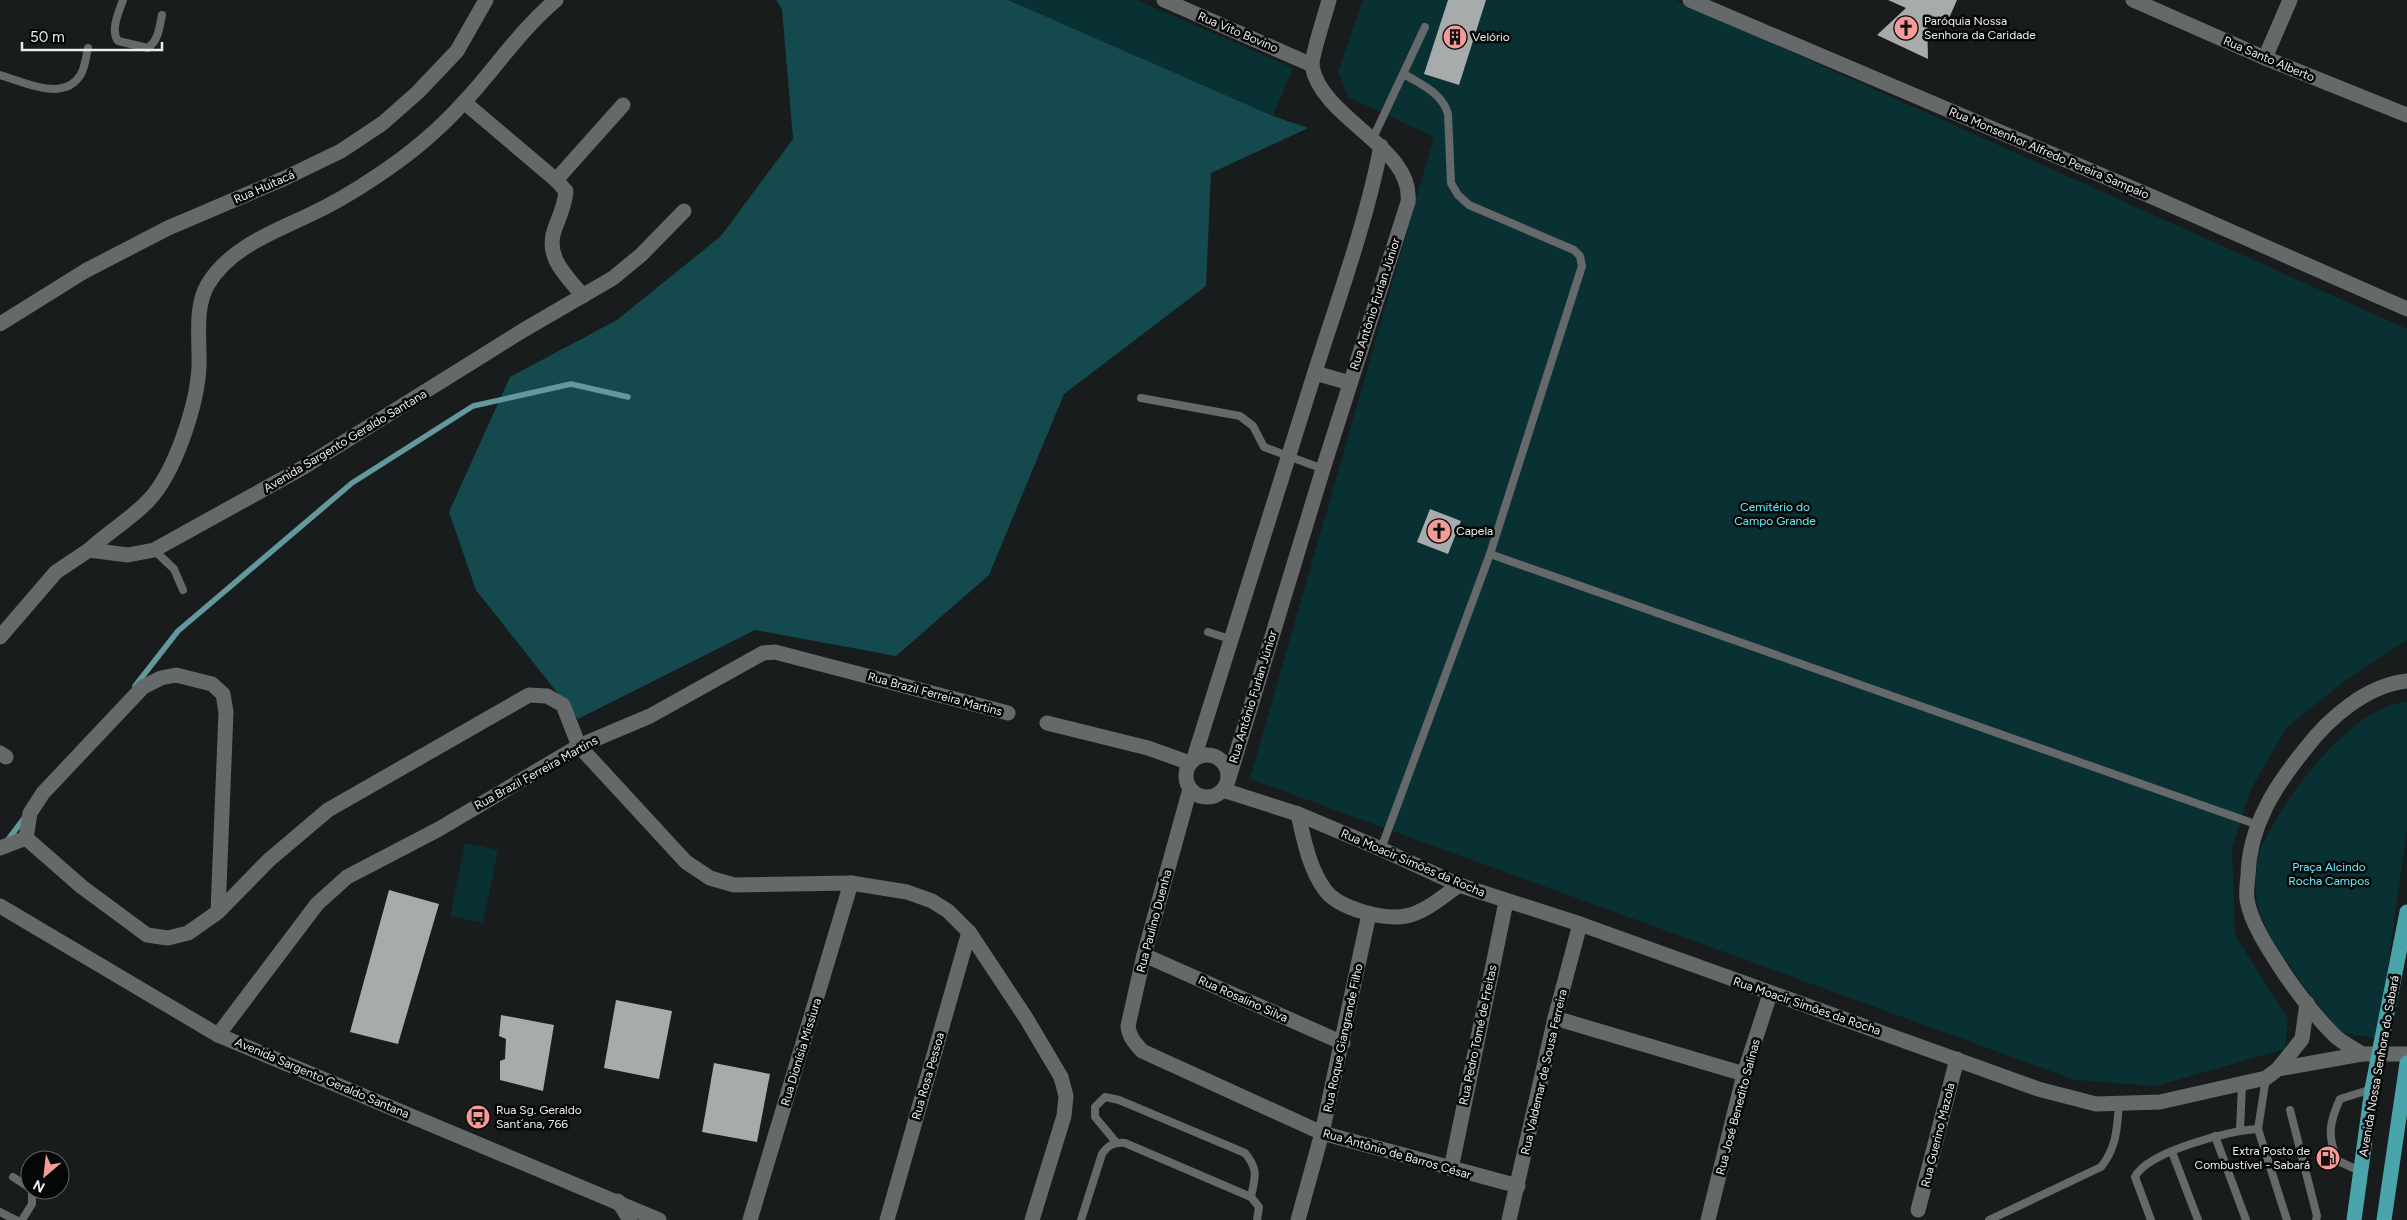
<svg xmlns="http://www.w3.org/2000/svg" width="2407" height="1220" viewBox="0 0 2407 1220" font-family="Figtree,sans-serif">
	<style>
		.green { fill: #093033 }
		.forest { fill: #144a4e }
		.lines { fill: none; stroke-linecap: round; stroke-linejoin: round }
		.stream { stroke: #63989c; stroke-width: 5.5 }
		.building { fill: #a7abac }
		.lane { stroke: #656969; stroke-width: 8 }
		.street { stroke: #656969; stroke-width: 15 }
		.secondary { stroke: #656969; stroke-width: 15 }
		.primary { stroke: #49a4ab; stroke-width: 15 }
		.labels { text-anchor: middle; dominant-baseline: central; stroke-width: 5; stroke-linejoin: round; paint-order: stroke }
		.poi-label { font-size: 12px; fill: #eceeee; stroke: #050606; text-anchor: start }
		.street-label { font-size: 12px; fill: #eceeee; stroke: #050606 }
		.park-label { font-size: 12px; fill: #61eefa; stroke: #050606 }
	</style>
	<rect width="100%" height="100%" fill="#191c1c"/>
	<!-- green -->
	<g class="green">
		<path d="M1008,0H1137L1293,68L1273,116Z"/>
		<path d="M1363,0H1676L2407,329V640L2346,680L2287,727L2251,789L2232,848L2235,935L2288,1019L2285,1049L2156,1086L2075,1080L1250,779L1434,137L1348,97L1338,72Z"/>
		<path d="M2407,702V828L2378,1039L2340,1032C2316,1001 2261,937 2256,898C2255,886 2256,868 2258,857C2259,850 2264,842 2267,836C2288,792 2355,704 2407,702Z"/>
		<path d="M465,843L498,850L483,923L450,916Z"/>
	</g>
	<!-- forest -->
	<path class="forest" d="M776,0H1008L1273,116L1308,128L1211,173L1206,286L1064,394L989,575L896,656L755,630L578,719L476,590L449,512L510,377L617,320L721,236L793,139L782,9Z"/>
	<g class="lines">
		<!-- stream -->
		<g class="stream">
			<path d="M135,686L178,631L352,483L473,406L571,384L628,397"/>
			<path d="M7,841L25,817"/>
		</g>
	</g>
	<!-- building -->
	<g class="building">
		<path d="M1448,0H1486L1459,85L1424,74Z"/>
		<path d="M1888,0H1957L1946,25L1927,17L1928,59L1877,35L1906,8Z"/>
		<path d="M1430,509L1461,521L1448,554L1417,542Z"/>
		<path d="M389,890L439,904L398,1044L350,1032Z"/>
		<path d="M616,1000L672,1011L659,1079L604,1068Z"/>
		<path d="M501,1015L554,1025L543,1091L500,1080V1061L505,1059L506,1039L499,1036Z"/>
		<path d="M714,1063L770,1074L757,1142L702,1132Z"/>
	</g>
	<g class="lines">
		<!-- lane -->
		<g class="lane">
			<path d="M123,0C119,12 110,30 118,41L148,48C159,40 159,28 162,15"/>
			<path d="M0,75C25,82 64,103 81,74C85,67 86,56 88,48"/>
			<path d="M1373,138L1425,27"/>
			<path d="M1141,398L1240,416L1253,426L1264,447L1323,469"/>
			<path d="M154,550L174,569L183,590"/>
			<path d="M1490,554L2258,825"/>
			<path d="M1208,632L1230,639"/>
			<path d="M1381,849L1490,554L1582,266L1580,256L1574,250L1469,205L1458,195L1451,183L1448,114C1442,93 1422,85 1404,74"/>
			<path d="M2266,1078L2258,1129L2287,1220"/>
			<path d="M2290,1110L2317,1216L2316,1220"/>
			<path d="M2240,1130L2242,1084"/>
			<path d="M2215,1136L2246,1220"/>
			<path d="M1116,1142L1095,1117V1107L1105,1097L1119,1100L1245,1153C1259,1170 1255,1177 1251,1197"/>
			<path d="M2172,1152L2198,1220"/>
			<path d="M2360,1171L2338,1161C2327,1137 2329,1123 2340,1099L2372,1089"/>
			<path d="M13,1177L30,1188"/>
			<path d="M0,1212L16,1220"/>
			<path d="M22,1220L32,1204V1190"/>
			<path d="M1081,1220L1102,1154C1108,1145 1114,1142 1125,1143L1251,1197L1259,1207L1257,1220"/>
			<path d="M1989,1220L2101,1167C2117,1147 2117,1128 2119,1103"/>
			<path d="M2151,1220L2135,1177C2147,1152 2230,1130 2258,1129"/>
		</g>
		<!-- street -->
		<g class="street">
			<path d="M1164,0L1312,65"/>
			<path d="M1690,0L2155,198L2407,309"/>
			<path d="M2133,0L2265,58L2407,115"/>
			<path d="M2265,58L2290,0"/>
			<path d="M464,102L556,180L566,191C565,205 560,215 555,228C544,257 566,275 583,296"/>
			<path d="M556,180L623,105"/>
			<path d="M0,324L85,271L168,228L283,179L341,151L383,123L418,92L457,51L486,0"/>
			<path d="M1315,373L1350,383"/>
			<path d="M89,550C108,532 132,518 148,501C175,473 197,405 199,367C200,341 194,307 208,284C230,248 271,233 307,216C331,205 355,191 377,176C409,155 438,131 464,102C495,69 520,30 556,0"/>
			<path d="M0,637L56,572L89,550L128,555L154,550L304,467L522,331L613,278L641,255L684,211"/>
			<path d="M1047,723L1148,748L1190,763"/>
			<path d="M0,753L6,757"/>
			<circle cx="1207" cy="776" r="21"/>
			<path d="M1194,758C1233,630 1275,503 1314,375C1338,299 1366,224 1381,146"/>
			<path d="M1228,781L1323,469L1408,202C1414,147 1322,120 1312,66C1311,57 1326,12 1329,0"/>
			<path d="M1190,789L1144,955L1128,1026C1129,1037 1135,1043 1142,1051L1322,1133L1518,1186"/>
			<path d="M1223,790L1298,814L1381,849L1459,885L1580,924L2038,1089L2096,1104L2160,1102L2266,1078L2278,1069L2362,1054H2407"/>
			<path d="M1298,814C1304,840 1309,868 1325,890C1339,909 1384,920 1406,916C1426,912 1443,896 1459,885"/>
			<path d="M0,848L26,838"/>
			<path d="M218,912L226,712L223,694L212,684L176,675L161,678L143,687L43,793L30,813L26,838L82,887L147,935L168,938L188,933L218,912L269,860L328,810L529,695L547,696L563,705L579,746L686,862L710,878L734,885L851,883L907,892L932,901L948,911L969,932L1026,1018L1061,1077L1066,1096L1064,1116L1032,1220"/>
			<path d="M1144,955L1343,1043"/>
			<path d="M1555,1018L1744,1074"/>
			<path d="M218,1035L317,904L347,877L439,829L579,746L650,716L763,653L775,652L1008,713"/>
			<path d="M2362,1054C2353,1048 2341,1042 2334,1035C2316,1017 2300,996 2286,976C2273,956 2250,923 2247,899C2246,892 2247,884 2248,876C2249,826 2275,786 2306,748C2329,718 2367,685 2407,681"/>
			<path d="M2278,1069L2302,1039L2307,1003"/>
			<path d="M1451,1169L1506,902"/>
			<path d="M618,1201L630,1220"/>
			<path d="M1918,1210L1957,1059"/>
			<path d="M750,1220L851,883"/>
			<path d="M887,1220L969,932"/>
			<path d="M1298,1220L1322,1133L1369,914"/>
			<path d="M1509,1220L1555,1018L1580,924"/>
			<path d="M1708,1220L1744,1074L1770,994"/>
		</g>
		<!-- secondary -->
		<path class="secondary" d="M0,906L218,1035L659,1220"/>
		<!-- primary -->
		<g class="primary">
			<path d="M2354,1220L2372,1089L2407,912"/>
			<path d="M2384,1220L2407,1063"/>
		</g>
	</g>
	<!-- icons -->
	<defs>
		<symbol id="church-disc" viewBox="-11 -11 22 22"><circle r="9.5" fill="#f59b97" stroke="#050606"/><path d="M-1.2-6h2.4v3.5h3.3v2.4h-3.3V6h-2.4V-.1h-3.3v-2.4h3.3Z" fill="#111"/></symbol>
		<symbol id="building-disc" viewBox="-11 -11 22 22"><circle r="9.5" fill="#f59b97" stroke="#050606"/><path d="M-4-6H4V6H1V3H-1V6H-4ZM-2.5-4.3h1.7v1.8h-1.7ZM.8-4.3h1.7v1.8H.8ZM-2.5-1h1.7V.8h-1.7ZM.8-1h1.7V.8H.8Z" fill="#111"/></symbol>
		<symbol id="bus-disc" viewBox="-11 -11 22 22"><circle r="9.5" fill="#f59b97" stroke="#050606"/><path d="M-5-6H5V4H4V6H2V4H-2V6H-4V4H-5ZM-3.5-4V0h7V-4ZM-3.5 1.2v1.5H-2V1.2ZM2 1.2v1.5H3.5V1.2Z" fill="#111"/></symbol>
		<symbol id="fuel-disc" viewBox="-11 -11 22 22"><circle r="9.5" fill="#f59b97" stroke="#050606"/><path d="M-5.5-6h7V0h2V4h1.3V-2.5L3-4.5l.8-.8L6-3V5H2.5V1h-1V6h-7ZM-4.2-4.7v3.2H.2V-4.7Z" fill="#111"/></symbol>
	</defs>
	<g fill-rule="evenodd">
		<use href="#church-disc" x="1892" y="14" width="28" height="28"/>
		<use href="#building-disc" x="1441" y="23" width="28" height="28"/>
		<use href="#church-disc" x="1425" y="517" width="28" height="28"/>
		<use href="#bus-disc" x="464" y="1103" width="28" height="28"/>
		<use href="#fuel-disc" x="2314" y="1144" width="28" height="28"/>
	</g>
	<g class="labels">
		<!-- poi labels -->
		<g class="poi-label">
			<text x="1924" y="21">Paróquia Nossa<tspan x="1924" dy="14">Senhora da Caridade</tspan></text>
			<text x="1472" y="37">Velório</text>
			<text x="1456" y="531">Capela</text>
			<text x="496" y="1110">Rua Sg. Geraldo<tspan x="496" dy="14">Sant´ana, 766</tspan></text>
			<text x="2310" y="1151" text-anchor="end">Extra Posto de<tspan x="2310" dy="14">Combustível - Sabará</tspan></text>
		</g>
		<!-- street labels -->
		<g class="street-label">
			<text transform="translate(1238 32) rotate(23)">Rua Vito Bovino</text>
			<text transform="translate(2269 59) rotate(23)">Rua Santo Alberto</text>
			<text transform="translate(2049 153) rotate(23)">Rua Monsenhor Alfredo Pereira Sampaio</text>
			<text transform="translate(264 187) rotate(-24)">Rua Huitacá</text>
			<text transform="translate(1375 304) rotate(-72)">Rua Antônio Furlan Júnior</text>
			<text transform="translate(345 441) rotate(-31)">Avenida Sargento Geraldo Santana</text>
			<text transform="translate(935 694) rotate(15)">Rua Brazil Ferreira Martins</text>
			<text transform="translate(1253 697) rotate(-73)">Rua Antônio Furlan Júnior</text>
			<text transform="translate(536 773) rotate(-29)">Rua Brazil Ferreira Martins</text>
			<text transform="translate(1413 863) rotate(23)">Rua Moacir Simões da Rocha</text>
			<text transform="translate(1154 921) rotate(-75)">Rua Paulino Duenha</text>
			<text transform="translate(1243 999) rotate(24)">Rua Rosalino Silva</text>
			<text transform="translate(1807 1006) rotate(19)">Rua Moacir Simões da Rocha</text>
			<text transform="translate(1478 1035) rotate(-78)">Rua Pedro Tomé de Freitas</text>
			<text transform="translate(1343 1038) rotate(-78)">Rua Roque Giangrande Filho</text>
			<text transform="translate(801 1052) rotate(-73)">Rua Dionísia Missiura</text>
			<text transform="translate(2379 1066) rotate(-80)">Avenida Nossa Senhora do Sabará</text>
			<text transform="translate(1544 1072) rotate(-77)">Rua Valdemar de Sousa Ferreira</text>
			<text transform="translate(928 1076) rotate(-74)">Rua Rosa Pessoa</text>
			<text transform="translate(322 1078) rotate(23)">Avenida Sargento Geraldo Santana</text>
			<text transform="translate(1738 1107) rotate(-75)">Rua José Benedito Salinas</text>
			<text transform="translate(1938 1135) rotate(-76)">Rua Guerino Mazola</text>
			<text transform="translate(1397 1154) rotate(16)">Rua Antônio de Barros César</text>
		</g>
		<!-- park labels -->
		<g class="park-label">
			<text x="1775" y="507">Cemitério do<tspan x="1775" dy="14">Campo Grande</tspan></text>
			<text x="2329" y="867">Praça Alcindo<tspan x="2329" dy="14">Rocha Campos</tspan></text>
		</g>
	</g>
	<!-- north arrow -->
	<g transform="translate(45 1175) rotate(208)"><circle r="24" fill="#050606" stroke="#616363"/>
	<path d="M0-4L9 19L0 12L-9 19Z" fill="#f59b97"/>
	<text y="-8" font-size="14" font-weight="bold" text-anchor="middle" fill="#eceeee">N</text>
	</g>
	<!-- scale -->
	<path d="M22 42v8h140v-8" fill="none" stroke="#eceeee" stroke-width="2.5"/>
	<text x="30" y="42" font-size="15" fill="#eceeee" stroke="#050606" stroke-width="4" paint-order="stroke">50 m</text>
</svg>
